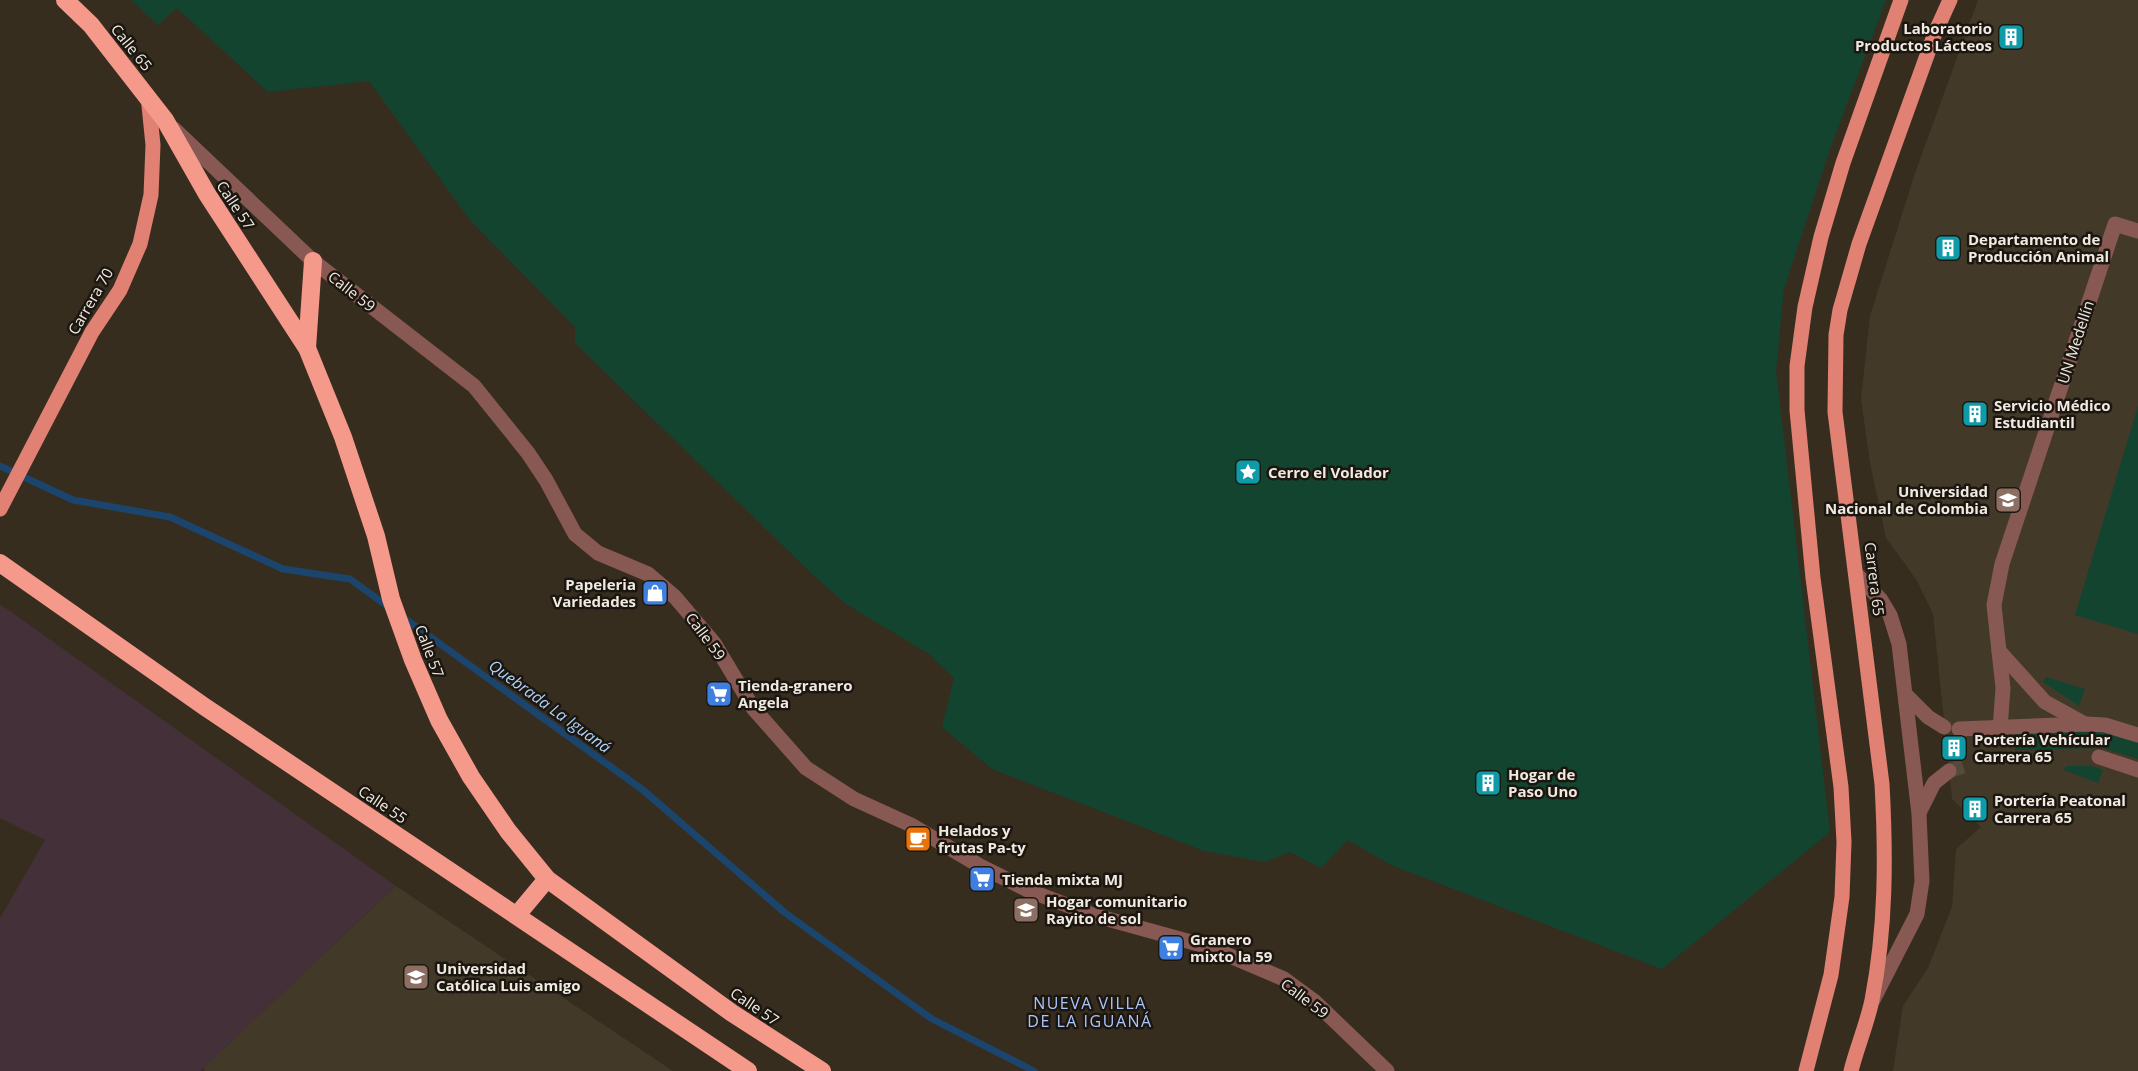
<svg xmlns="http://www.w3.org/2000/svg" width="2138" height="1071" viewBox="0 0 2138 1071" font-family="'Open Sans',sans-serif">
	<style>
		.industrial { fill: #433038 }
		.education { fill: #423928 }
		.green { fill: #134430 }
		.lines { fill: none; stroke-linecap: round; stroke-linejoin: round }
		.stream { stroke: #1b456c; stroke-width: 7 }
		.minor-tunnel { stroke: #53493c; stroke-width: 15; stroke-dasharray: 15 8; stroke-linecap: butt }
		.minor { stroke: #885952; stroke-width: 15 }
		.major { stroke: #e08173; stroke-width: 15 }
		.highway { stroke: #f5998b; stroke-width: 18 }
		.labels { text-anchor: middle; dominant-baseline: central; stroke-width: 5; stroke-linejoin: round; paint-order: stroke }
		.poi-label { font-size: 15px; font-weight: bold; fill: #f1eae1; stroke: #1b1610; text-anchor: start }
		.street-label { font-size: 15px; fill: #f1eae1; stroke: #1b1610 }
		.water-label { font-size: 16px; font-style: italic; fill: #add2f8; stroke: #1b1610 }
		.neighbourhood-label { font-size: 16px; letter-spacing: 1.5px; fill: #acc6fb; stroke: #1b1610 }
	</style>
	<rect width="100%" height="100%" fill="#372d1f"/>
	<!-- industrial -->
	<path class="industrial" d="M0,604L396,886L200,1071H0V918L45,840L0,818Z"/>
	<!-- education -->
	<g class="education">
		<path d="M1978,0H2138V1071H1893L1903,1006L1928,968L1952,907L1956,849L1981,827L1952,799L1933,614L1916,579L1886,538L1870,463L1861,399L1870,316L1915,173Z"/>
		<path d="M396,886L673,1071H205L203,1068Z"/>
	</g>
	<!-- green -->
	<g class="green">
		<path d="M131,0H1886L1830,149L1784,289L1776,370L1830,832L1662,969L1391,865L1348,840L1321,868L1290,852L1265,862L1204,851L992,769L942,727L954,678L929,654L846,604L812,574L575,343V327L470,220L369,81L268,92L177,8L158,25Z"/>
		<path d="M2138,406V634L2075,615Z"/>
		<path d="M2046,677L2085,689L2079,706L2043,682Z"/>
		<path d="M2106,731L2138,742V759L2103,748L2015,750V734Z"/>
		<path d="M2066,766H2091L2103,770L2098,783L2064,770Z"/>
	</g>
	<g class="lines">
		<!-- stream -->
		<g class="stream">
			<path d="M0,466L73,500L170,517L283,569L350,579L390,608"/>
			<path d="M404,618L643,790L784,912L932,1019L1034,1071"/>
		</g>
		<!-- minor-tunnel -->
		<path class="minor-tunnel" d="M1949,771L1964,766"/>
		<!-- minor -->
		<g class="minor">
			<path d="M174,129L313,261L474,386L528,453L546,480L575,534L598,553L648,574L675,597L714,643L753,708L806,768L854,799L911,825L980,866L1030,891L1093,915L1209,947L1284,979L1314,1001L1387,1071"/>
			<path d="M1857,575L1881,600L1890,615L1899,644L1919,814L1922,881L1917,914L1873,1000"/>
			<path d="M1999,651L2045,702L2085,724"/>
			<path d="M1906,695L1928,717L1944,727"/>
			<path d="M1959,729L2086,724L2105,725L2138,735"/>
			<path d="M2000,729L2003,688L1994,605L2002,564L2115,224L2138,231"/>
			<path d="M2099,757L2138,770"/>
			<path d="M1920,811L1934,783L1949,771"/>
		</g>
		<!-- major -->
		<g class="major">
			<path d="M0,509L92,332L120,290L140,244L151,195L153,145L148,96"/>
			<path d="M1806,1071L1831,975L1842,897L1844,842L1841,787L1813,578L1797,410V366L1805,307L1821,237L1843,163L1901,0"/>
			<path d="M1851,1071C1857,1047 1867,1024 1872,1000C1886,928 1886,857 1882,784L1835,412L1836,335L1840,310L1859,244L1935,33L1950,0"/>
		</g>
		<!-- highway -->
		<g class="highway">
			<path d="M65,0L91,25L165,120L207,194L307,348L343,437L376,536L391,599L413,660L439,720L471,777L508,831L547,879L732,1013L822,1071"/>
			<path d="M307,348L313,261"/>
			<path d="M0,563L205,707L748,1071"/>
			<path d="M517,915L547,879"/>
		</g>
	</g>
	<!-- icons -->
	<defs>
		<symbol id="building-square" viewBox="-11 -11 22 22"><rect x="-9" y="-9" width="18" height="18" rx="4" fill="#0f9aa8" stroke="#1b1610"/><path d="M-4-6H4V6H1V3H-1V6H-4ZM-2.5-4.3h1.7v1.8h-1.7ZM.8-4.3h1.7v1.8H.8ZM-2.5-1h1.7V.8h-1.7ZM.8-1h1.7V.8H.8Z" fill="#fff"/></symbol>
		<symbol id="sight-square" viewBox="-11 -11 22 22"><rect x="-9" y="-9" width="18" height="18" rx="4" fill="#0f9aa8" stroke="#1b1610"/><path d="M0-6L1.8-2.2L6-1.7L2.9 1.2L3.7 5.4L0 3.3L-3.7 5.4L-2.9 1.2L-6-1.7L-1.8-2.2Z" fill="#fff"/></symbol>
		<symbol id="university-square" viewBox="-11 -11 22 22"><rect x="-9" y="-9" width="18" height="18" rx="4" fill="#8d6e63" stroke="#1b1610"/><path d="M0-5L7-2L0 1L-7-2ZM-4 1L0 2.5L4 1V4Q0 6-4 4Z" fill="#fff"/></symbol>
		<symbol id="shop-square" viewBox="-11 -11 22 22"><rect x="-9" y="-9" width="18" height="18" rx="4" fill="#3f7fe0" stroke="#1b1610"/><path d="M-5-2.5h2.3a2.7 3.5 0 0 1 5.4 0H5L5.5 6h-11ZM-1.5-2.5h3a1.5 2.3 0 0 0-3 0Z" fill="#fff"/></symbol>
		<symbol id="supermarket-square" viewBox="-11 -11 22 22"><rect x="-9" y="-9" width="18" height="18" rx="4" fill="#3f7fe0" stroke="#1b1610"/><path d="M-6-5.5h2.5l.6 2H6L4.5 2H-2.5L-4.4-4H-6ZM-1.5 3.2a1.3 1.3 0 1 0 .1 0ZM3 3.2a1.3 1.3 0 1 0 .1 0Z" fill="#fff"/></symbol>
		<symbol id="cafe-square" viewBox="-11 -11 22 22"><rect x="-9" y="-9" width="18" height="18" rx="4" fill="#e8710a" stroke="#1b1610"/><path d="M-5.5-4.5H6V0H3Q3 3.5 0 3.5H-2.5Q-5.5 3.5-5.5 0ZM3-3.2v2h1.7v-2ZM-6 4.5H4V6H-6Z" fill="#fff"/></symbol>
		<symbol id="school-square" viewBox="-11 -11 22 22"><rect x="-9" y="-9" width="18" height="18" rx="4" fill="#8d6e63" stroke="#1b1610"/><path d="M0-5L7-2L0 1L-7-2ZM-4 1L0 2.5L4 1V4Q0 6-4 4Z" fill="#fff"/></symbol>
	</defs>
	<g fill-rule="evenodd">
		<use href="#building-square" x="1996" y="22" width="30" height="30"/>
		<use href="#building-square" x="1933" y="233" width="30" height="30"/>
		<use href="#building-square" x="1960" y="399" width="30" height="30"/>
		<use href="#sight-square" x="1233" y="457" width="30" height="30"/>
		<use href="#university-square" x="1993" y="485" width="30" height="30"/>
		<use href="#shop-square" x="640" y="578" width="30" height="30"/>
		<use href="#supermarket-square" x="704" y="679" width="30" height="30"/>
		<use href="#building-square" x="1939" y="733" width="30" height="30"/>
		<use href="#building-square" x="1473" y="768" width="30" height="30"/>
		<use href="#building-square" x="1960" y="794" width="30" height="30"/>
		<use href="#cafe-square" x="903" y="824" width="30" height="30"/>
		<use href="#supermarket-square" x="967" y="864" width="30" height="30"/>
		<use href="#school-square" x="1011" y="895" width="30" height="30"/>
		<use href="#supermarket-square" x="1156" y="933" width="30" height="30"/>
		<use href="#university-square" x="401" y="962" width="30" height="30"/>
	</g>
	<g class="labels">
		<!-- poi labels -->
		<g class="poi-label">
			<text x="1992" y="28" text-anchor="end">Laboratorio<tspan x="1992" dy="17">Productos Lácteos</tspan></text>
			<text x="1968" y="239">Departamento de<tspan x="1968" dy="17">Producción Animal</tspan></text>
			<text x="1994" y="405">Servicio Médico<tspan x="1994" dy="17">Estudiantil</tspan></text>
			<text x="1268" y="472">Cerro el Volador</text>
			<text x="1988" y="491" text-anchor="end">Universidad<tspan x="1988" dy="17">Nacional de Colombia</tspan></text>
			<text x="636" y="584" text-anchor="end">Papeleria<tspan x="636" dy="17">Variedades</tspan></text>
			<text x="738" y="685">Tienda-granero<tspan x="738" dy="17">Angela</tspan></text>
			<text x="1974" y="739">Portería Vehícular<tspan x="1974" dy="17">Carrera 65</tspan></text>
			<text x="1508" y="774">Hogar de<tspan x="1508" dy="17">Paso Uno</tspan></text>
			<text x="1994" y="800">Portería Peatonal<tspan x="1994" dy="17">Carrera 65</tspan></text>
			<text x="938" y="830">Helados y<tspan x="938" dy="17">frutas Pa-ty</tspan></text>
			<text x="1002" y="879">Tienda mixta MJ</text>
			<text x="1046" y="901">Hogar comunitario<tspan x="1046" dy="17">Rayito de sol</tspan></text>
			<text x="1190" y="939">Granero<tspan x="1190" dy="17">mixto la 59</tspan></text>
			<text x="436" y="968">Universidad<tspan x="436" dy="17">Católica Luis amigo</tspan></text>
		</g>
		<!-- street labels -->
		<g class="street-label">
			<text transform="translate(132 47) rotate(51)">Calle 65</text>
			<text transform="translate(236 205) rotate(56)">Calle 57</text>
			<text transform="translate(352 291) rotate(38)">Calle 59</text>
			<text transform="translate(90 301) rotate(-60)">Carrera 70</text>
			<text transform="translate(2075 342) rotate(-72)">UN Medellín</text>
			<text transform="translate(1875 579) rotate(83)">Carrera 65</text>
			<text transform="translate(706 636) rotate(53)">Calle 59</text>
			<text transform="translate(430 651) rotate(69)">Calle 57</text>
			<text transform="translate(383 804) rotate(34)">Calle 55</text>
			<text transform="translate(1305 998) rotate(37)">Calle 59</text>
			<text transform="translate(755 1006) rotate(34)">Calle 57</text>
		</g>
		<!-- water labels -->
		<g class="water-label">
			<text transform="translate(550 706) rotate(36)">Quebrada La Iguaná</text>
		</g>
		<!-- neighbourhood labels -->
		<g class="neighbourhood-label">
			<text x="1090" y="1003">NUEVA VILLA<tspan x="1090" dy="18">DE LA IGUANÁ</tspan></text>
		</g>
	</g>
</svg>
